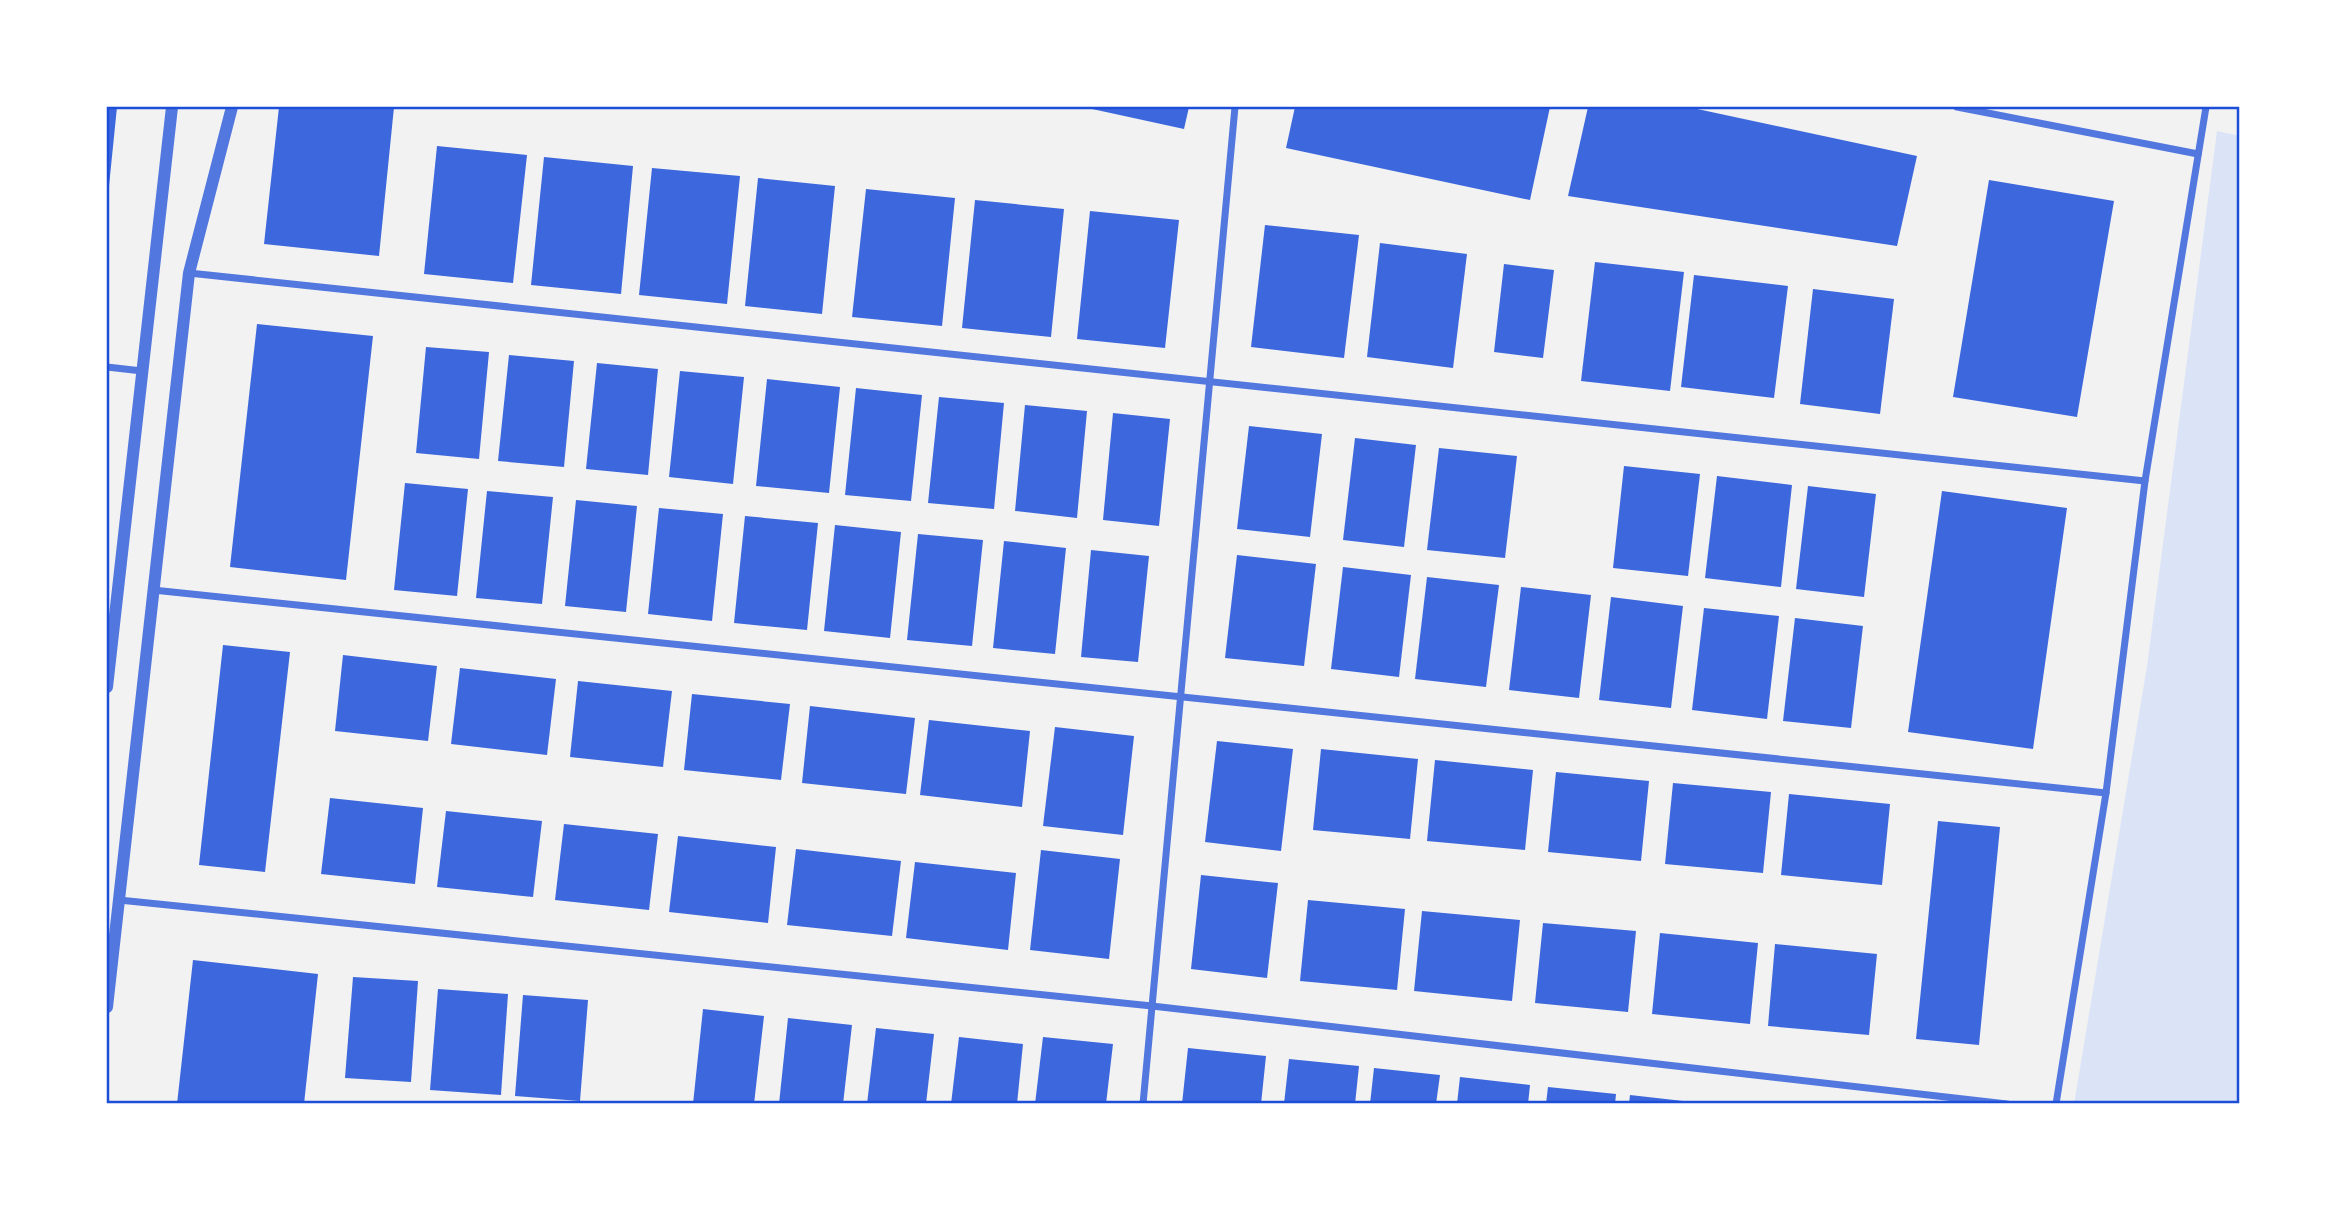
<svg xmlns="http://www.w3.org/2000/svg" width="2347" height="1211" viewBox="0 0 2347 1211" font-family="Literata,serif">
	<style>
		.green { fill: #dbe4f7 }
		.building { fill: #3d67dc }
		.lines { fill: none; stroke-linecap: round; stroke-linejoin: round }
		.minor { stroke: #5277de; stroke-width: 7 }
		.tertiary { stroke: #5277de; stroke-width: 12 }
		.neatline { fill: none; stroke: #1d4ed8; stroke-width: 2.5 }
	</style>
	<rect width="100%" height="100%" fill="#f2f2f2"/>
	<!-- green -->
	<path class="green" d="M2217,131L2240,136V1104H2074L2147,666Z"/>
	<!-- building -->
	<g class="building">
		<path d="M107,107H117L109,186H107Z"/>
		<path d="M279,107H394L379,256L264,244Z"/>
		<path d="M1083,107H1189L1184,129Z"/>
		<path d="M1295,107H1550L1530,200L1286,148Z"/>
		<path d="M1588,107H1688L1917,156L1897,246L1568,196Z"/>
		<path d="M437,146L527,155L513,283L424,274Z"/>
		<path d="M544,157L633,166L621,294L531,285Z"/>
		<path d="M652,168L740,176L727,304L639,295Z"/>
		<path d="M758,178L835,186L822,314L745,306Z"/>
		<path d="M1989,180L2114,201L2077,417L1953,397Z"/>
		<path d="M866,189L955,198L942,326L852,317Z"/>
		<path d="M975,200L1064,209L1051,337L962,328Z"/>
		<path d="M1090,211L1179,220L1165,348L1077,339Z"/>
		<path d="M1265,225L1359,235L1344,358L1251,347Z"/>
		<path d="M1380,243L1467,254L1453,368L1367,357Z"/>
		<path d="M1595,262L1684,272L1670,391L1581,381Z"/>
		<path d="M1504,264L1554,270L1543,358L1494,352Z"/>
		<path d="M1694,275L1788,286L1774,398L1681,387Z"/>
		<path d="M1813,289L1894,299L1880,414L1800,404Z"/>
		<path d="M257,324L373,336L346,580L230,567Z"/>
		<path d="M426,347L489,352L479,459L416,453Z"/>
		<path d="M509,355L574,361L564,467L498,461Z"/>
		<path d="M597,363L658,369L648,475L586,469Z"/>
		<path d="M680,371L744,377L733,484L669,477Z"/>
		<path d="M767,379L840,387L829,493L756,486Z"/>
		<path d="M856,388L922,395L911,501L845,495Z"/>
		<path d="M939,397L1004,403L994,509L928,503Z"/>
		<path d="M1025,405L1087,411L1077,518L1015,511Z"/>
		<path d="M1113,413L1170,419L1159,526L1103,520Z"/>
		<path d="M1249,426L1322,434L1310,537L1237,529Z"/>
		<path d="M1355,438L1416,445L1404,547L1343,540Z"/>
		<path d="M1439,448L1517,456L1505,558L1427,550Z"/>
		<path d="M1624,466L1700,474L1688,576L1613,568Z"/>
		<path d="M1717,476L1792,485L1781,587L1705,578Z"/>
		<path d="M405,483L468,489L457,596L394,590Z"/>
		<path d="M1808,486L1876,494L1864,597L1796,589Z"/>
		<path d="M487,491L553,497L542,604L476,598Z"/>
		<path d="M1942,491L2067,508L2033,749L1908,732Z"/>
		<path d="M576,500L637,506L626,612L565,606Z"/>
		<path d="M659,508L723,514L712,621L648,614Z"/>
		<path d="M745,516L818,523L807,630L734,623Z"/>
		<path d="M835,525L901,532L890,638L824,631Z"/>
		<path d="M918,534L983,540L972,646L907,640Z"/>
		<path d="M1004,541L1066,548L1055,654L993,648Z"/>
		<path d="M1091,550L1149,556L1138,662L1081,657Z"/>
		<path d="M1237,555L1316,564L1304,666L1225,658Z"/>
		<path d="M1343,567L1411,575L1399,677L1331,669Z"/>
		<path d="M1427,577L1499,585L1486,687L1415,679Z"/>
		<path d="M1521,587L1591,595L1579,698L1509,690Z"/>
		<path d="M1611,597L1683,606L1671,708L1599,700Z"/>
		<path d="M1704,608L1779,616L1767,719L1692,710Z"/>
		<path d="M1795,618L1863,626L1851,728L1783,721Z"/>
		<path d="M223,645L290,652L265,872L199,865Z"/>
		<path d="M343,655L437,666L428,741L335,731Z"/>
		<path d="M460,668L556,679L547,755L451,744Z"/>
		<path d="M578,681L672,691L663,767L570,757Z"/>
		<path d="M692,694L790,704L781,780L684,770Z"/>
		<path d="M810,706L915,718L906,794L802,783Z"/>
		<path d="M929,720L1030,731L1022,807L920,795Z"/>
		<path d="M1055,727L1134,736L1123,835L1043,826Z"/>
		<path d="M1217,741L1293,749L1281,851L1205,842Z"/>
		<path d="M1321,749L1418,759L1410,839L1313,830Z"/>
		<path d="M1435,760L1533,770L1525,850L1427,841Z"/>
		<path d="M1556,772L1649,781L1641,861L1548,852Z"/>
		<path d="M1673,783L1771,792L1763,873L1665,864Z"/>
		<path d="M1789,794L1890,804L1882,885L1781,875Z"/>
		<path d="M330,798L423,808L415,884L321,874Z"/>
		<path d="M446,811L542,821L533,897L437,887Z"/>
		<path d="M1938,821L2000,827L1979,1045L1916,1039Z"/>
		<path d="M564,824L658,834L649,910L555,900Z"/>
		<path d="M678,836L776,847L768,923L669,912Z"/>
		<path d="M796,849L901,861L892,936L787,925Z"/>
		<path d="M1041,850L1120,859L1109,959L1030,950Z"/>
		<path d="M915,862L1016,873L1008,950L906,938Z"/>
		<path d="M1201,875L1278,883L1267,978L1191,969Z"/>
		<path d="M1308,900L1405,909L1397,990L1300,981Z"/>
		<path d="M1422,911L1520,920L1512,1001L1414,991Z"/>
		<path d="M1543,923L1636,931L1628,1012L1535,1003Z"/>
		<path d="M1660,933L1758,943L1750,1024L1652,1014Z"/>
		<path d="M1775,944L1877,954L1869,1035L1768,1026Z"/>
		<path d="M193,960L318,974L304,1104H177Z"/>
		<path d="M353,977L418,981L411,1082L345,1078Z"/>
		<path d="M438,989L508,994L501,1095L430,1090Z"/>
		<path d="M523,995L588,1000L580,1101L515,1096Z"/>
		<path d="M703,1009L764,1016L754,1104H693Z"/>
		<path d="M788,1018L852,1025L843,1104H779Z"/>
		<path d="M876,1028L934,1034L926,1104H867Z"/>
		<path d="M959,1037L1023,1044L1017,1104H951Z"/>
		<path d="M1043,1037L1113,1044L1106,1104H1035Z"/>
		<path d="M1188,1048L1266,1056L1261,1104H1182Z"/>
		<path d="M1289,1059L1359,1066L1355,1104H1284Z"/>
		<path d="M1374,1068L1440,1075L1436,1104H1370Z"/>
		<path d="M1460,1077L1530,1085L1528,1104H1457Z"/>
		<path d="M1548,1087L1616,1094L1615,1104H1546Z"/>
		<path d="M1630,1095L1692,1102V1104H1629Z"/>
	</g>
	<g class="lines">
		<!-- minor -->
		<g class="minor">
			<path d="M1957,107L2198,154"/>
			<path d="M189,273L2145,481"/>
			<path d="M107,367L142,371"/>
			<path d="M153,590L2106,793"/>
			<path d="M119,900L1152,1006L2007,1104"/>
			<path d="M1143,1104L1235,107"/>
			<path d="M2056,1104L2106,793L2145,481L2206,107"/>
		</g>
		<!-- tertiary -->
		<g class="tertiary">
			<path d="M107,687L172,107"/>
			<path d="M107,1007L189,273L232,107"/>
		</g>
	</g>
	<!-- border -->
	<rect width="2347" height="1211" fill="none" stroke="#ffffff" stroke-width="217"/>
	<rect x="108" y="108" width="2130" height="994" class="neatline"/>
</svg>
